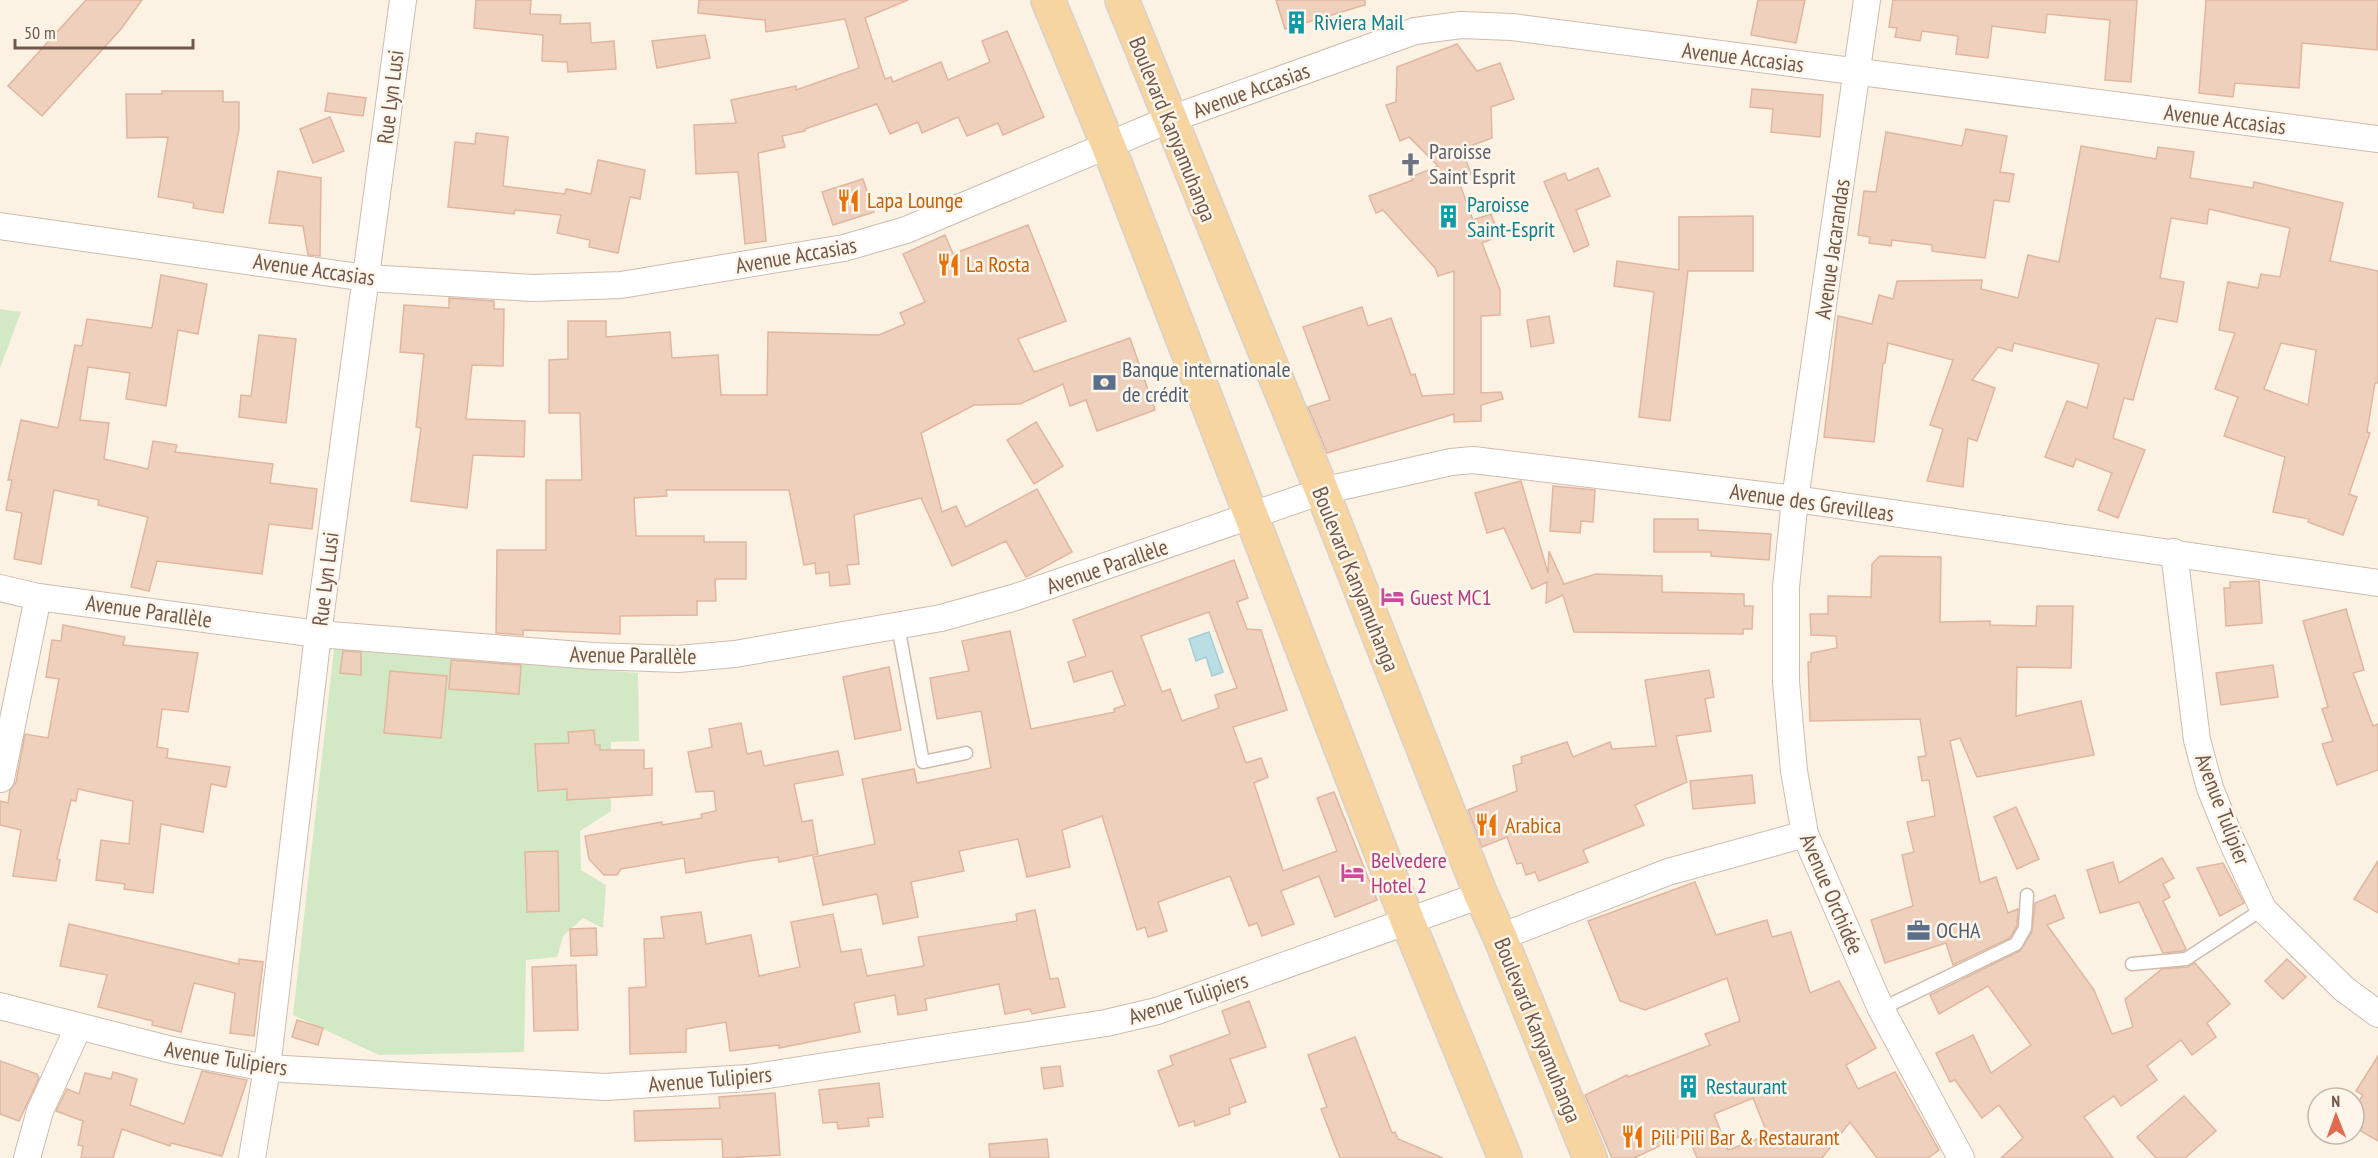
<svg xmlns="http://www.w3.org/2000/svg" width="2378" height="1158" viewBox="0 0 2378 1158" font-family="'PT Sans Narrow',sans-serif">
	<style>
		.green { fill: #d3e8c4 }
		.water { fill: #badee4; stroke: #a1ced5; stroke-width: 1.5 }
		.building { fill: #efd0bd; stroke: #e1b69e; stroke-width: 1.5; fill-rule: evenodd }
		.lines { fill: none; stroke-linecap: round; stroke-linejoin: round }
		.service-casing { stroke: #cebcae; stroke-width: 15 }
		.minor-casing { stroke: #cebcae; stroke-width: 28 }
		.primary-casing { stroke: #d8d0cd; stroke-width: 36 }
		.service { stroke: #fff; stroke-width: 12 }
		.minor { stroke: #fff; stroke-width: 26 }
		.primary { stroke: #f7d5a0; stroke-width: 33 }
		.labels { text-anchor: middle; dominant-baseline: central; stroke-width: 5; stroke-linejoin: round; paint-order: stroke }
		.culture-label { font-size: 22px; fill: #0d838f; stroke: #fef6ea; text-anchor: start }
		.street-label { font-size: 22px; fill: #72584b; stroke: #fef6ea }
		.worship-label { font-size: 22px; fill: #5b616d; stroke: #fef6ea; text-anchor: start }
		.food-label { font-size: 22px; fill: #c56008; stroke: #fef6ea; text-anchor: start }
		.service-label { font-size: 22px; fill: #4e5e75; stroke: #fef6ea; text-anchor: start }
		.hotel-label { font-size: 22px; fill: #b23c85; stroke: #fef6ea; text-anchor: start }
	</style>
	<rect width="100%" height="100%" fill="#fbf2e4"/>
	<!-- green -->
	<g class="green">
		<path d="M0,309L21,312L0,368Z"/>
		<path d="M334,649L638,673L639,741L611,742V811L580,831L581,870L606,885L603,928L583,918L563,936L557,957L526,960L524,1052L379,1055L293,1015Z"/>
	</g>
	<!-- water -->
	<path class="water" d="M1209,632L1223,672L1212,676L1206,657L1196,661L1189,639Z"/>
	<!-- building -->
	<g class="building">
		<path d="M86,0H142L121,29L42,116L8,86Z"/>
		<path d="M476,0H531L530,14L561,15L560,24L590,23L591,43L614,41L616,69L568,72L567,62L542,61L543,35L474,28Z"/>
		<path d="M699,0H908L865,18L885,79L891,77L893,82L941,62L948,80L990,62L982,41L1007,31L1044,117L1003,135L998,123L967,136L958,117L922,133L918,122L890,134L877,104L805,129V131L782,136L785,147L758,153L766,241L745,244L738,172L696,174L694,125L736,123L731,100L796,86V90L859,68L845,19L766,32L765,20L698,13Z"/>
		<path d="M1276,0H1365V5L1285,29Z"/>
		<path d="M1758,0H1805L1796,43L1751,35Z"/>
		<path d="M1893,0H2137L2131,82L2105,80L2110,20L2047,14L2045,33L1992,26L1988,58L1956,54L1958,36L1922,31L1920,41L1895,37L1897,28L1889,27Z"/>
		<path d="M2206,0H2378L2377,50L2302,43L2299,88L2235,83L2233,97L2199,93Z"/>
		<path d="M705,35L710,58L657,68L652,41Z"/>
		<path d="M1457,44L1477,71L1500,63L1514,99L1491,107L1492,138L1462,149L1471,174L1458,179L1473,220L1491,214L1499,236L1482,243L1500,290V315L1481,316V393L1501,392L1503,399L1481,405V421L1454,422V414L1327,453L1308,407L1330,400L1303,327L1362,307L1368,326L1391,318L1411,375L1415,374L1422,396L1454,394V271L1438,276L1435,268L1383,210L1376,213L1369,196L1413,180L1411,177L1438,166L1409,137L1400,141L1386,105L1396,102L1397,67Z"/>
		<path d="M1752,89L1823,95L1820,137L1771,132L1773,109L1750,107Z"/>
		<path d="M162,91H223V102H239V129L223,213L193,208L194,203L158,197L168,137L127,138L126,94H162Z"/>
		<path d="M328,93L366,98L363,116L325,111Z"/>
		<path d="M330,117L344,151L313,163L300,129Z"/>
		<path d="M1966,129L2007,136L2000,172L2014,174L2009,202L1994,200L1985,258L1932,251V245L1892,240L1891,246L1869,243L1870,237L1858,235L1864,191L1876,192L1886,132L1962,146Z"/>
		<path d="M476,133L508,137L503,186L565,194L566,189L591,194L598,160L645,170L640,199L630,197L618,253L589,247L590,240L557,233L561,215L515,210L514,214L448,207L455,142L475,144Z"/>
		<path d="M2081,146L2156,159L2158,147L2194,152L2190,178L2253,188L2254,182L2343,203L2330,261L2378,271V383H2375L2367,432L2370,433L2349,494L2357,497L2343,535L2308,522L2309,519L2273,512L2285,457L2224,436L2238,397L2215,389L2235,333L2219,330L2228,282L2258,288L2261,274L2280,277L2290,228L2209,209L2207,224L2171,218L2160,278L2184,282L2177,322L2156,318L2133,400L2124,398L2113,438L2145,450L2118,518L2098,510L2112,473L2076,459L2073,467L2045,457L2067,401L2087,408L2099,364L2014,343L2012,351L1998,347L1972,380L1995,388L1977,441L1968,438L1963,487L1927,481L1943,429L1930,425L1953,360L1888,343L1885,363H1883L1874,442L1824,437L1838,316L1872,324L1879,295L1893,299L1897,281L1982,280L1981,289L2018,298L2028,255L2059,262ZM2281,343L2316,350L2308,405L2264,389Z"/>
		<path d="M1598,168L1610,196L1576,210L1589,245L1574,252L1544,182L1565,173L1568,181Z"/>
		<path d="M278,171L321,178L320,256L308,255L303,226L269,223Z"/>
		<path d="M863,179L874,212L833,225L822,192Z"/>
		<path d="M1753,216V271H1688L1670,421L1639,417L1654,292L1614,286L1617,261L1679,270V217Z"/>
		<path d="M1028,225L1066,321L1018,339L1034,372L1130,338L1155,410L1097,431L1086,400L1070,406L1063,384L1020,404L974,405L921,433L942,512L956,506L966,527L1037,489L1072,552L1026,577L1006,541L952,566L921,498L854,515L859,564L847,565L850,584L830,586L829,572L816,574L815,563L804,565L789,490H666L667,496L634,498L636,536H704V542H746V579H715L716,601H697V615L620,616V634L523,630V635L496,633L497,550H546V480H582L580,413H549V360L568,359V321H606V337L670,332L672,358L718,355L721,395H767L768,332L879,335L905,324L900,313L925,302L903,254L945,235L953,254Z"/>
		<path d="M161,275L207,284L198,334L178,330L166,406L126,399L130,373L88,367L80,420L109,423L104,459L148,469L153,441L177,445L175,452L273,464L270,483L317,489L312,529L269,524L262,574L157,561L149,591L131,587L148,517L98,505L99,500L54,490L41,564L14,559L22,513L6,510L12,480H8L21,420L58,428L75,345L82,346L87,319L152,328Z"/>
		<path d="M449,298L494,301V309H504L503,366L472,365L466,419L525,421L524,457L473,455L467,508L411,501L421,428L416,427L424,354L400,352L404,305L449,308Z"/>
		<path d="M1549,316L1554,343L1531,347L1527,320Z"/>
		<path d="M259,335L296,339L286,423L239,417L241,395L251,396Z"/>
		<path d="M1036,422L1063,466L1034,484L1007,440Z"/>
		<path d="M1521,481L1548,573L1549,551L1564,584L1596,574L1662,576V592L1744,594V606H1753L1752,629H1743V634L1574,632L1563,595L1546,603L1547,582L1532,589L1504,528L1487,533L1475,493Z"/>
		<path d="M1553,486L1595,490L1593,522L1581,521L1580,533L1550,531Z"/>
		<path d="M1654,519H1698V530L1771,534L1769,560L1711,556V552H1654Z"/>
		<path d="M1880,556L1941,557L1940,622L1990,621V625L2036,626L2037,606H2073L2071,668L2017,667L2016,716L2081,701L2094,755L1977,777L1960,738L1950,741L1980,883L1996,877L2008,913L2018,909L2017,926L2010,938L1953,965L1946,943L1885,963L1871,920L1913,906L1902,855L1914,852L1907,822L1935,816L1929,780L1922,781L1918,757L1926,756L1920,719L1810,721L1808,662H1811V653L1837,648L1836,636L1811,635L1810,614H1828V596L1871,597L1872,564Z"/>
		<path d="M1234,560L1248,598L1237,602L1247,629L1261,630L1287,710L1233,727L1246,763L1261,758L1268,777L1254,783L1283,871L1337,851L1317,798L1334,792L1377,900L1335,917L1319,876L1281,891L1294,924L1262,936L1257,923L1249,926L1230,876L1158,902L1167,931L1148,937L1145,927L1137,930L1102,816L1062,830L1070,867L1027,877L1018,839L959,851L964,871L911,882L918,917L883,924L877,894L823,905L813,857L875,844L862,779L914,769L917,783L991,768L981,711L937,719L930,678L969,671L962,641L1010,631L1031,729L1115,712L1114,709L1125,705L1112,671L1074,682L1068,662L1086,656L1073,620ZM1209,612L1237,688L1215,695L1219,708L1182,721L1170,689L1162,692L1141,636Z"/>
		<path d="M2259,581L2262,623L2226,626L2224,588H2230V582Z"/>
		<path d="M2346,609L2364,670L2353,673L2373,726L2378,724V770L2337,785L2322,744L2333,741L2322,709L2328,707L2303,621Z"/>
		<path d="M63,625L125,637L123,645L198,653L188,712L162,709L157,747L168,749L167,758L230,767L226,787L211,784L203,832L161,824L153,893L124,889L125,884L96,880L101,840L129,844L133,801L78,789L76,801L71,800L57,859L60,860L56,881L13,876L21,830L0,825V801L8,803L10,790L16,782L25,734L48,738L59,679L46,677L52,640L61,641Z"/>
		<path d="M343,651L361,652V675L340,673Z"/>
		<path d="M451,660L521,665L519,694L449,689Z"/>
		<path d="M2273,665L2278,697L2221,705L2216,673Z"/>
		<path d="M889,667L901,730L855,739L843,677Z"/>
		<path d="M1709,670L1714,697L1705,699L1711,731L1676,736L1687,782L1635,805L1644,825L1583,850L1588,862L1539,881L1535,872L1526,875L1522,863L1517,864L1507,837L1482,847L1468,810L1517,791L1513,766L1522,763L1521,757L1567,742L1573,757L1610,742L1612,749L1656,746L1645,680Z"/>
		<path d="M390,671L447,676L441,738L384,733Z"/>
		<path d="M741,723L747,754L761,751L764,766L838,751L843,775L794,784L802,822L812,820L818,854L779,862L778,857L750,861L686,873L684,858L621,869L617,875H604L589,859L585,836L662,822V825L702,818L701,814L716,811L714,791L696,792L688,752L712,747L709,729Z"/>
		<path d="M594,730L595,745H600V750H644V769L652,768V795L567,800V789L538,791L535,744L569,743L568,732Z"/>
		<path d="M1752,775L1755,803L1693,809L1690,781Z"/>
		<path d="M2016,807L2039,859L2017,869L1994,817Z"/>
		<path d="M558,851L559,911L527,912L525,852Z"/>
		<path d="M2162,858L2174,878L2163,884L2170,897L2163,901L2186,949L2183,951L2163,953L2139,902L2100,913L2087,870L2113,862L2119,883Z"/>
		<path d="M2378,861V913L2354,899Z"/>
		<path d="M2223,863L2244,903L2220,916L2197,868Z"/>
		<path d="M1695,882L1716,935L1767,920L1772,937L1791,932L1810,993L1839,981L1876,1048L1846,1065L1858,1089L1895,1072L1939,1150L1928,1158H1877L1850,1122L1822,1158H1697L1687,1133L1634,1158H1612L1585,1095L1627,1075L1628,1077L1710,1045L1705,1034L1740,1021L1727,978L1645,1010L1620,1001L1588,921ZM1753,1098L1768,1135L1728,1150L1714,1114Z"/>
		<path d="M2055,895L2064,918L2047,925L2094,990L2112,1034L2133,1027L2125,999L2162,969L2187,967L2195,963L2230,1004L2207,1023L2216,1037L2192,1055L2181,1040L2147,1066L2157,1080L2121,1106L2114,1096L2084,1117L2113,1158H2001L2023,1138L1999,1105L1982,1118L1955,1080L1950,1082L1936,1053L1973,1035L1991,1073L2031,1045L1988,986L1939,1014L1930,995L2020,951L2032,932L2035,903Z"/>
		<path d="M1035,910L1050,979L1058,978L1065,1007L1032,1014L1030,1009L1005,1014L999,984L925,999L927,1010L898,1015L895,995L854,1003L860,1032L779,1048V1045L730,1051L726,1022L686,1029V1052L630,1054L629,988L646,987L644,939L664,938L661,917L701,912L706,944L751,935L759,976L800,967L791,922L833,914L841,952L861,949L867,976L924,966L918,937L1017,921L1016,914Z"/>
		<path d="M69,924L239,964V959L263,962L254,1036L230,1033L235,993L194,983L181,1032L152,1025L153,1021L98,1007L107,975L60,966Z"/>
		<path d="M596,928L597,955L571,956L570,929Z"/>
		<path d="M2287,959L2306,977L2283,999L2265,981Z"/>
		<path d="M576,965L578,1030L534,1031L532,967Z"/>
		<path d="M1249,1001L1266,1047L1230,1059L1246,1102L1229,1108L1230,1114L1195,1126L1194,1121L1179,1126L1158,1071L1173,1065L1170,1056L1230,1034L1222,1011Z"/>
		<path d="M297,1020L323,1028L318,1045L292,1037Z"/>
		<path d="M1355,1037L1392,1133L1395,1132L1398,1139L1443,1158H1340L1321,1109L1327,1107L1308,1055Z"/>
		<path d="M2378,1056V1141L2354,1127V1109L2363,1095L2356,1091Z"/>
		<path d="M0,1061L37,1074L39,1078L19,1121L0,1114Z"/>
		<path d="M1060,1066L1063,1086L1044,1089L1041,1068Z"/>
		<path d="M202,1071L247,1080L222,1156L171,1143L170,1146L122,1129L113,1158H81L83,1146L78,1145L83,1121L56,1111L67,1089L79,1094L85,1073L111,1079L113,1072L137,1079L130,1105L184,1124Z"/>
		<path d="M879,1083L883,1117L868,1118L869,1126L838,1129L837,1122L823,1123L819,1090Z"/>
		<path d="M775,1093L780,1155L723,1158L722,1139L635,1141L634,1111L720,1108L719,1097Z"/>
		<path d="M2184,1096L2216,1131L2185,1158H2156L2137,1137Z"/>
		<path d="M1047,1139L1049,1158H990L989,1144Z"/>
	</g>
	<g class="lines">
		<defs>
			<g id="service">
				<path d="M898,626L923,762L966,753"/>
				<path d="M2132,964L2186,959L2263,909"/>
				<path d="M1881,1009L2016,944L2025,928L2027,895"/>
			</g>
			<g id="minor">
				<path d="M1867,0L1795,499L1786,587V682L1794,771L1805,834L1881,1009L1961,1158"/>
				<path d="M0,226L366,278L533,288L621,285L844,248L906,230L1168,120L1415,31L1461,25L1512,27L2378,139"/>
				<path d="M2174,552L2197,740L2210,788L2229,835L2263,909L2344,989L2378,1014"/>
				<path d="M0,588L38,597L318,634L593,656L678,659L735,654L941,618L1016,597L1322,491L1451,462L1473,460L1795,499L2378,583"/>
				<path d="M1,779L38,597"/>
				<path d="M1500,937L1668,872L1805,834"/>
				<path d="M0,1006L172,1050L267,1068L605,1087L748,1078L1106,1023L1157,1011L1481,895"/>
				<path d="M27,1158L40,1111L78,1028"/>
				<path d="M252,1158L267,1068L318,634L403,0"/>
			</g>
			<g id="primary">
				<path d="M1048,0L1108,145L1408,922L1505,1158"/>
				<path d="M1122,0L1322,491L1481,895L1500,937L1590,1158"/>
			</g>
		</defs>
		<!-- service casing -->
		<use href="#service" class="service-casing"/>
		<!-- minor casing -->
		<use href="#minor" class="minor-casing"/>
		<!-- primary casing -->
		<use href="#primary" class="primary-casing"/>
		<!-- service -->
		<use href="#service" class="service"/>
		<!-- minor -->
		<use href="#minor" class="minor"/>
		<!-- primary -->
		<use href="#primary" class="primary"/>
	</g>
	<!-- icons -->
	<defs>
		<symbol id="building-bare" viewBox="-9 -9 18 18"><path d="M-4-6H4V6H1V3H-1V6H-4ZM-2.5-4.3h1.7v1.8h-1.7ZM.8-4.3h1.7v1.8H.8ZM-2.5-1h1.7V.8h-1.7ZM.8-1h1.7V.8H.8Z" fill="#0f9aa8" stroke="#fef6ea" stroke-width="2.5" paint-order="stroke"/></symbol>
		<symbol id="church-bare" viewBox="-9 -9 18 18"><path d="M-1.2-6h2.4v3.5h3.3v2.4h-3.3V6h-2.4V-.1h-3.3v-2.4h3.3Z" fill="#6b7280" stroke="#fef6ea" stroke-width="2.5" paint-order="stroke"/></symbol>
		<symbol id="restaurant-bare" viewBox="-9 -9 18 18"><path d="M-5-6h1v4h1v-4h1v4h1v-4h1v5L-1.5 .5V6h-2V.5L-5-1ZM5-6V6H3V1.5H1.5Q1.5-4 5-6Z" fill="#e8710a" stroke="#fef6ea" stroke-width="2.5" paint-order="stroke"/></symbol>
		<symbol id="bank-bare" viewBox="-9 -9 18 18"><path d="M-6-4H6V4H-6ZM0-2.3a2.3 2.3 0 1 0 0 4.6a2.3 2.3 0 1 0 0-4.6Z" fill="#5c6f8a" stroke="#fef6ea" stroke-width="2.5" paint-order="stroke"/></symbol>
		<symbol id="hotel-bare" viewBox="-9 -9 18 18"><path d="M-6-4.5h1.5V1H6V5H4.5V3h-9V5H-6ZM-4 0a1.8 1.8 0 1 1 3.6 0ZM.5 0V-2.5h3Q6-2.5 6 0Z" fill="#d1479c" stroke="#fef6ea" stroke-width="2.5" paint-order="stroke"/></symbol>
		<symbol id="office-bare" viewBox="-9 -9 18 18"><path d="M-6-3h4V-5.5h4V-3h4V5H-6ZM-1-4.5V-3h2v-1.5ZM-6 0V1H6V0Z" fill="#5c6f8a" stroke="#fef6ea" stroke-width="2.5" paint-order="stroke"/></symbol>
	</defs>
	<g fill-rule="evenodd">
		<use href="#building-bare" x="1280" y="6" width="33" height="33"/>
		<use href="#church-bare" x="1394" y="148" width="33" height="33"/>
		<use href="#restaurant-bare" x="832" y="184" width="33" height="33"/>
		<use href="#building-bare" x="1432" y="200" width="33" height="33"/>
		<use href="#restaurant-bare" x="932" y="248" width="33" height="33"/>
		<use href="#bank-bare" x="1088" y="366" width="33" height="33"/>
		<use href="#hotel-bare" x="1376" y="580" width="33" height="33"/>
		<use href="#restaurant-bare" x="1470" y="808" width="33" height="33"/>
		<use href="#hotel-bare" x="1336" y="856" width="33" height="33"/>
		<use href="#office-bare" x="1902" y="914" width="33" height="33"/>
		<use href="#building-bare" x="1672" y="1070" width="33" height="33"/>
		<use href="#restaurant-bare" x="1616" y="1120" width="33" height="33"/>
	</g>
	<g class="labels">
		<!-- culture labels -->
		<g class="culture-label">
			<text x="1314" y="22">Riviera Mail</text>
			<text x="1467" y="204">Paroisse<tspan x="1467" dy="25">Saint-Esprit</tspan></text>
			<text x="1706" y="1086">Restaurant</text>
		</g>
		<!-- street labels -->
		<g class="street-label">
			<text transform="translate(1743 57) rotate(7)">Avenue Accasias</text>
			<text transform="translate(1251 90) rotate(-20)">Avenue Accasias</text>
			<text transform="translate(390 97) rotate(-83)">Rue Lyn Lusi</text>
			<text transform="translate(2225 119) rotate(7)">Avenue Accasias</text>
			<text transform="translate(1173 129) rotate(68)">Boulevard Kanyamuhanga</text>
			<text transform="translate(1832 249) rotate(-82)">Avenue Jacarandas</text>
			<text transform="translate(796 255) rotate(-10)">Avenue Accasias</text>
			<text transform="translate(314 269) rotate(8)">Avenue Accasias</text>
			<text transform="translate(1812 502) rotate(8)">Avenue des Grevilleas</text>
			<text transform="translate(1107 566) rotate(-19)">Avenue Parallèle</text>
			<text transform="translate(325 579) rotate(-83)">Rue Lyn Lusi</text>
			<text transform="translate(1356 579) rotate(68)">Boulevard Kanyamuhanga</text>
			<text transform="translate(149 611) rotate(8)">Avenue Parallèle</text>
			<text transform="translate(633 655) rotate(1)">Avenue Parallèle</text>
			<text transform="translate(2223 809) rotate(69)">Avenue Tulipier</text>
			<text transform="translate(1832 894) rotate(67)">Avenue Orchidée</text>
			<text transform="translate(1188 998) rotate(-18)">Avenue Tulipiers</text>
			<text transform="translate(1538 1030) rotate(68)">Boulevard Kanyamuhanga</text>
			<text transform="translate(226 1058) rotate(9)">Avenue Tulipiers</text>
			<text transform="translate(710 1079) rotate(-5)">Avenue Tulipiers</text>
		</g>
		<!-- worship labels -->
		<g class="worship-label">
			<text x="1429" y="151">Paroisse<tspan x="1429" dy="25">Saint Esprit</tspan></text>
		</g>
		<!-- food labels -->
		<g class="food-label">
			<text x="867" y="200">Lapa Lounge</text>
			<text x="966" y="264">La Rosta</text>
			<text x="1505" y="825">Arabica</text>
			<text x="1651" y="1137">Pili Pili Bar &amp; Restaurant</text>
		</g>
		<!-- service labels -->
		<g class="service-label">
			<text x="1122" y="369">Banque internationale<tspan x="1122" dy="25">de crédit</tspan></text>
			<text x="1936" y="930">OCHA</text>
		</g>
		<!-- hotel labels -->
		<g class="hotel-label">
			<text x="1410" y="597">Guest MC1</text>
			<text x="1371" y="860">Belvedere<tspan x="1371" dy="25">Hotel 2</tspan></text>
		</g>
	</g>
	<!-- north arrow -->
	<g transform="translate(2336 1116) rotate(359)"><circle r="28" fill="#fef6ea" stroke="#c6b7aa" stroke-width="1.5"/>
	<path d="M0-4.5L10 22L0 15L-10 22Z" fill="#e06c4f"/>
	<text y="-9" font-size="16" font-weight="bold" text-anchor="middle" fill="#72584b">N</text>
	</g>
	<!-- scale -->
	<path d="M15 39v9h178v-9" fill="none" stroke="#72584b" stroke-width="3"/>
	<text x="24" y="39" font-size="18" fill="#72584b" stroke="#fef6ea" stroke-width="4.5" paint-order="stroke">50 m</text>
</svg>
